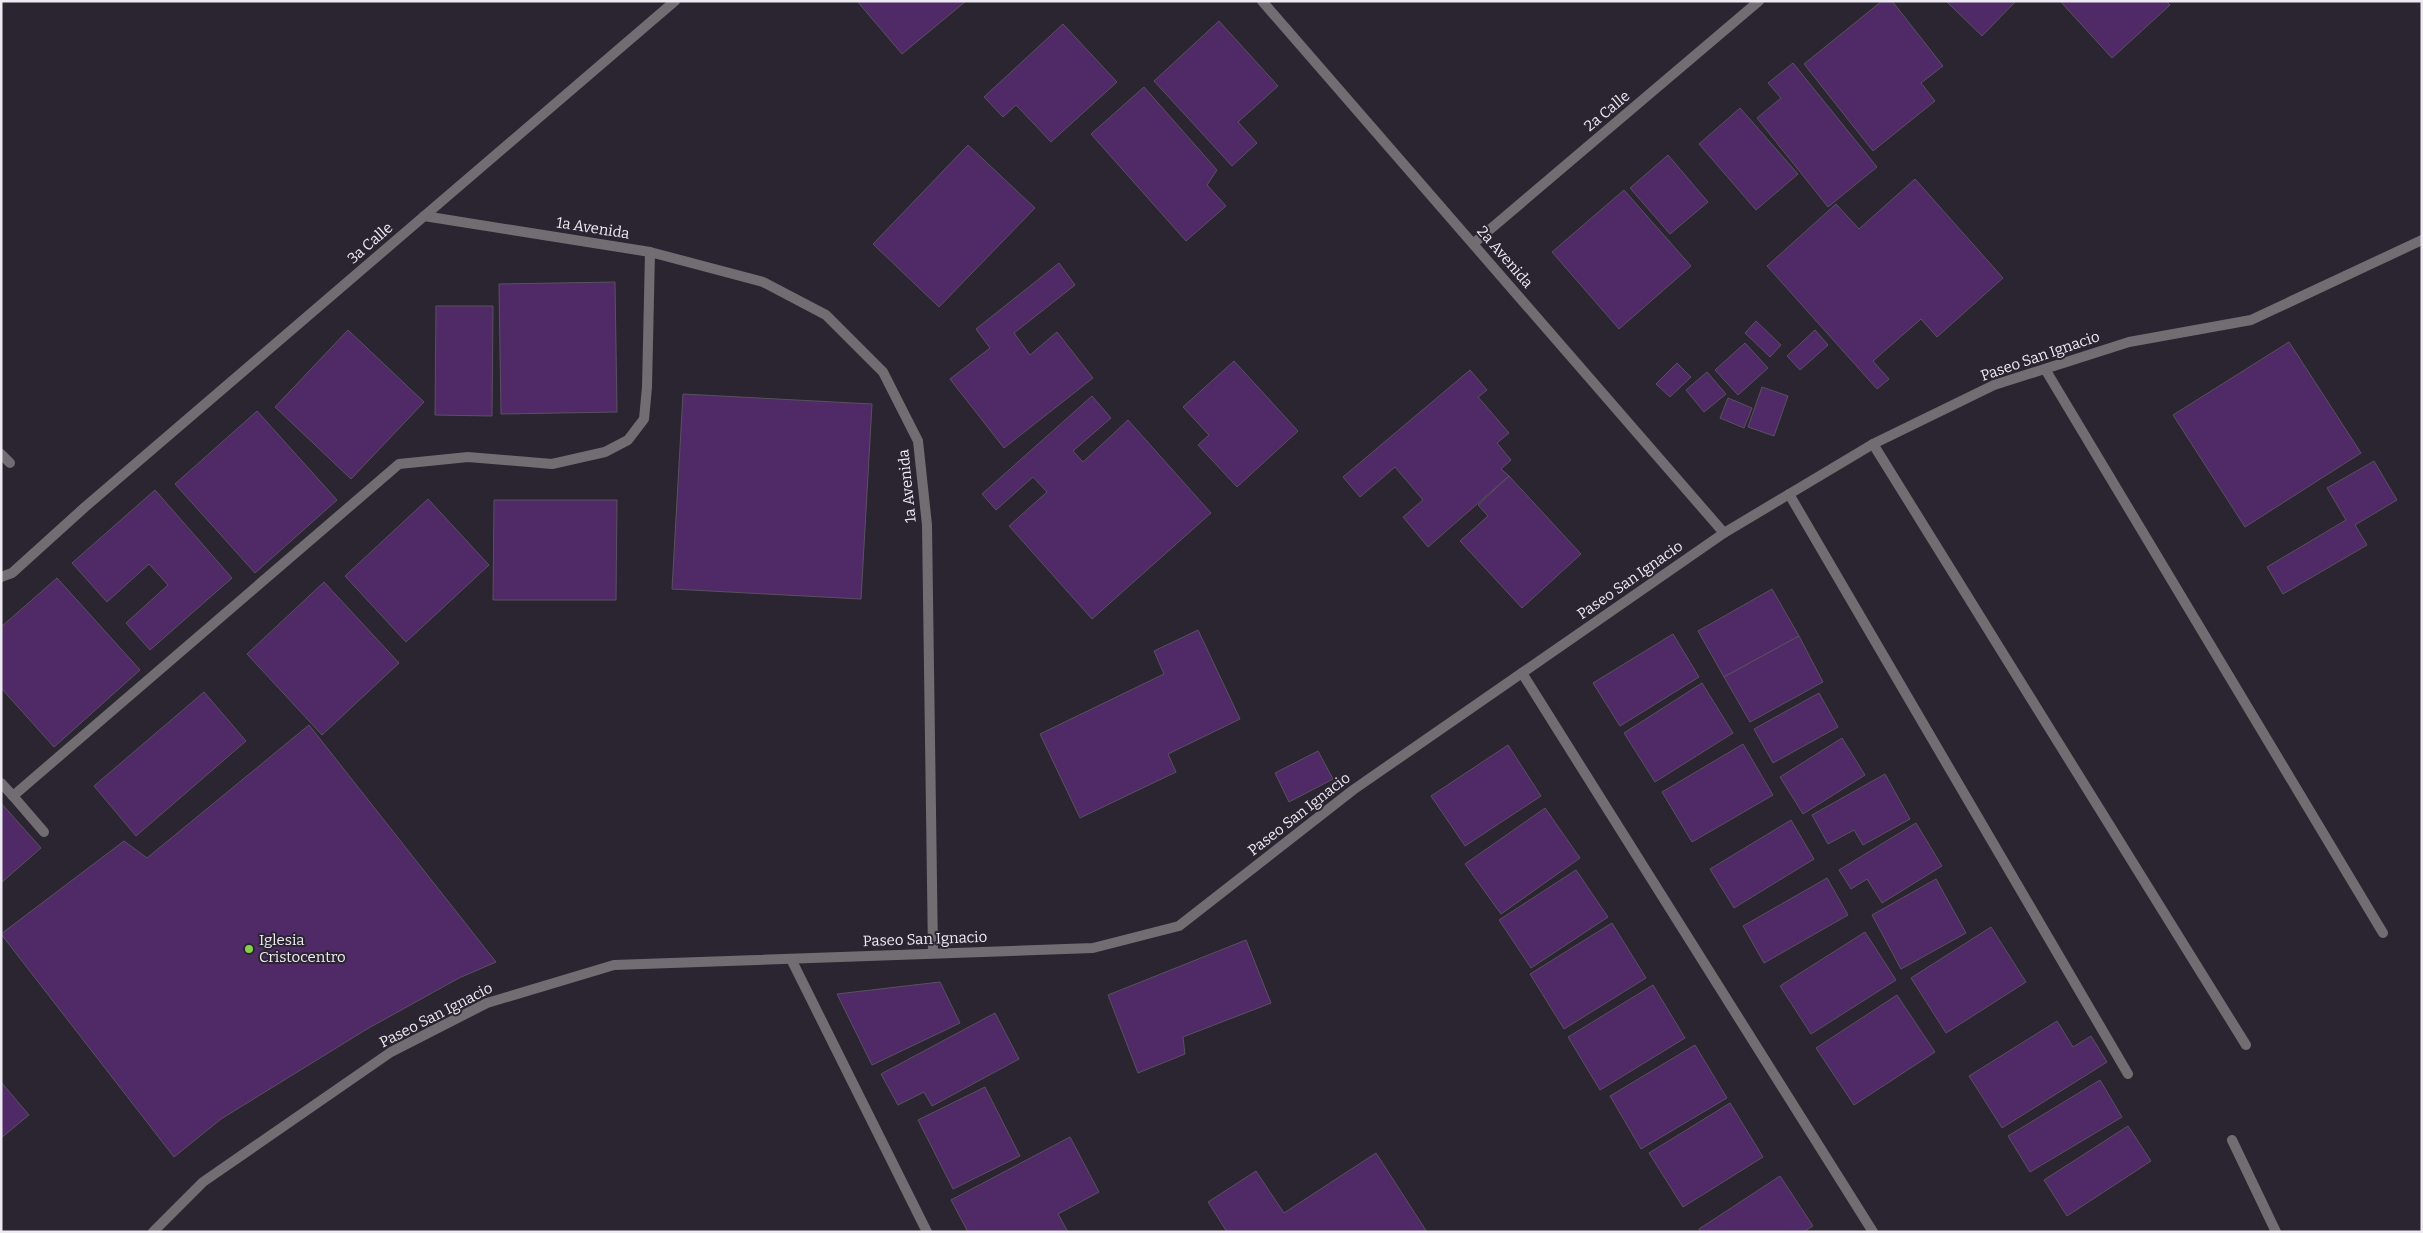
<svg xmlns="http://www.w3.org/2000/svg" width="2423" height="1233" viewBox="0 0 2423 1233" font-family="Bitter,serif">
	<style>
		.building { fill: #4f2a67; stroke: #59515f }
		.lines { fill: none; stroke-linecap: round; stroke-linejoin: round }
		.minor { stroke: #716d73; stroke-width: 10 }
		.poi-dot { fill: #86cf4b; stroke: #2b2531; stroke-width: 2 }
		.labels { text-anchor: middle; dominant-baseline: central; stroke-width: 4; stroke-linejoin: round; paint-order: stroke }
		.street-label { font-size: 15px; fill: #eeeaf2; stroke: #2b2531 }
		.poi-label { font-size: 15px; fill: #eeeaf2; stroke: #2b2531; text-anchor: start }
	</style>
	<rect width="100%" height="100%" fill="#2b2531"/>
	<!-- building -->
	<g class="building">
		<path d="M857,1H966L902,54Z"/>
		<path d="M1882,1H1892L1943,66L1921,83L1935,101L1873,151L1804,64Z"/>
		<path d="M1946,1H2016L1982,36Z"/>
		<path d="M2060,1H2166L2170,5L2112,58Z"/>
		<path d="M1219,21L1278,86L1238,122L1257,143L1232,166L1154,81Z"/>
		<path d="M1063,24L1117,82L1051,142L1016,105L1003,117L984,97Z"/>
		<path d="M1793,63L1877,167L1828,207L1757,118L1781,98L1768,83Z"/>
		<path d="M1144,87L1217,170L1207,185L1226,206L1186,241L1091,134Z"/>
		<path d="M1740,108L1798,174L1756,210L1699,144Z"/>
		<path d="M968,145L1035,208L939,307L873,244Z"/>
		<path d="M1668,155L1708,202L1670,234L1630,188Z"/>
		<path d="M1915,179L2003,278L1937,337L1921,319L1873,361L1889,379L1877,389L1767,266L1836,204L1859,229Z"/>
		<path d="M1624,190L1691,266L1619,329L1552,252Z"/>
		<path d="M1059,263L1075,285L1014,333L1030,355L1057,332L1093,378L1004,448L950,379L990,348L976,329Z"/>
		<path d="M615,282L617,412L501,414L499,284Z"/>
		<path d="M436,306H493L492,416L435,415Z"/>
		<path d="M1756,321L1781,345L1770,357L1745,333Z"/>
		<path d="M348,330L424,402L351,479L275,407Z"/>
		<path d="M1815,330L1828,345L1800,370L1787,356Z"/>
		<path d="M2289,342L2361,453L2245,527L2173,415Z"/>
		<path d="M1745,343L1768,368L1738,395L1715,370Z"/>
		<path d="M1234,361L1298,431L1237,487L1198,445L1209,435L1183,407Z"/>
		<path d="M1677,363L1691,377L1670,397L1656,384Z"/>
		<path d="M1470,370L1487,390L1478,397L1509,433L1497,443L1511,460L1501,469L1509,476L1428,547L1403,517L1423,500L1395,467L1360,497L1343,477Z"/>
		<path d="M1707,372L1726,394L1704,412L1686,390Z"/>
		<path d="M1762,387L1788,396L1774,436L1748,427Z"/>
		<path d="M683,394L872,404L861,599L672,589Z"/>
		<path d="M1092,396L1111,418L1073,451L1083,462L1128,420L1211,513L1092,619L1009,526L1047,492L1033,477L996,510L982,494Z"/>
		<path d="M1728,398L1752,408L1744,428L1720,418Z"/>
		<path d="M257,411L337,500L255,573L175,484Z"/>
		<path d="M2374,461L2397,500L2355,525L2367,545L2283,594L2267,567L2346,520L2327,488Z"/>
		<path d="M1509,476L1581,554L1522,608L1460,541L1488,516L1478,505Z"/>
		<path d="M155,490L232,578L150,650L126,623L168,585L149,564L107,602L72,563Z"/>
		<path d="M428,499L489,565L406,642L345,576Z"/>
		<path d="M494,500H617L616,600H493Z"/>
		<path d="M57,578L140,670L54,747L1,688V627Z"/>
		<path d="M324,582L399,663L322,735L247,654Z"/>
		<path d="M1772,589L1799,636L1724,677L1698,631Z"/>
		<path d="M1198,630L1240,719L1168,754L1176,772L1080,818L1040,734L1164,674L1154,651Z"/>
		<path d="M1673,634L1699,677L1620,726L1593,683Z"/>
		<path d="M1799,636L1823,682L1750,722L1724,677Z"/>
		<path d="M1702,683L1733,733L1655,782L1624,733Z"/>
		<path d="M204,692L246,741L136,836L94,786Z"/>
		<path d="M1819,693L1838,727L1773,763L1754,729Z"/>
		<path d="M309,725L496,962L459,978L367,1029L221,1119L174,1157L1,934L124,841L147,858Z"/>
		<path d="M1842,738L1865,775L1803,814L1780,777Z"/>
		<path d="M1743,744L1773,795L1692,842L1662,792Z"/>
		<path d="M1508,745L1541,796L1465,846L1431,796Z"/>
		<path d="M1318,751L1333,779L1289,802L1275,773Z"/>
		<path d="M1885,774L1910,819L1863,845L1854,830L1828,844L1812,815Z"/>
		<path d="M1,803L41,848L1,883Z"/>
		<path d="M1545,808L1580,858L1501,914L1465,864Z"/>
		<path d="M1791,820L1814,859L1734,908L1710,869Z"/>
		<path d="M1916,823L1942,866L1882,903L1867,879L1851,889L1839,870Z"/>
		<path d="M1576,870L1608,917L1531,968L1499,920Z"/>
		<path d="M1827,878L1848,915L1764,963L1743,926Z"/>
		<path d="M1936,879L1966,933L1901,969L1872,915Z"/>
		<path d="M1612,923L1646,978L1564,1029L1530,974Z"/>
		<path d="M1991,927L2026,982L1946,1033L1911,978Z"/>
		<path d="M1865,932L1896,980L1811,1034L1780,986Z"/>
		<path d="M1246,940L1271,1003L1183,1037L1185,1054L1138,1073L1108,995Z"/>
		<path d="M940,982L960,1023L872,1065L837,994Z"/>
		<path d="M1653,985L1685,1038L1600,1090L1568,1037Z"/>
		<path d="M1897,995L1935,1052L1854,1105L1816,1048Z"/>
		<path d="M995,1013L1019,1059L932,1106L924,1092L898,1105L881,1074Z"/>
		<path d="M2057,1021L2073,1047L2091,1036L2107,1062L2002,1128L1969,1076Z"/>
		<path d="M1695,1045L1727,1098L1641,1149L1610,1096Z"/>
		<path d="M2100,1080L2122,1117L2030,1172L2008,1136Z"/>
		<path d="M1,1082L29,1115L1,1138Z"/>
		<path d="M985,1087L1020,1156L953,1189L918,1120Z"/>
		<path d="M1730,1103L1763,1157L1683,1207L1649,1153Z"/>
		<path d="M2128,1126L2151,1161L2067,1216L2044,1180Z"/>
		<path d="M1070,1137L1099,1192L1058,1214L1068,1232H968L951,1200Z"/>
		<path d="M1376,1153L1427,1232H1227L1208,1202L1256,1171L1284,1213Z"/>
		<path d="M1780,1176L1813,1226L1803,1232H1700L1699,1229Z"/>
	</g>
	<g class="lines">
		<!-- minor -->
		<g class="minor">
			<path d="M1262,1L1724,533"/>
			<path d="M424,216L650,252L763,282L826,315L883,372L918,441L927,525L933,953"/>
			<path d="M1474,243L1759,1"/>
			<path d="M2045,369L2383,933"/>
			<path d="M1873,444L2246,1045"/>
			<path d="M1,454L10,463"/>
			<path d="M1789,494L2128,1074"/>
			<path d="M1,577L12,573L85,507L675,1"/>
			<path d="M1522,673L1873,1232"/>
			<path d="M1,783L13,796L399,464L468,457L552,464L605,452L628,440L644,419L647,387L650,252"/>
			<path d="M13,796L44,832"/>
			<path d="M791,959L927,1232"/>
			<path d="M2232,1140L2276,1232"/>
			<path d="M153,1232L203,1182L391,1052L487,1003L614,965L1093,948L1179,926L1353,790L1724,533L1873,444L1994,385L2129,342L2251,320L2422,240"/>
		</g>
	</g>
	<!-- markers -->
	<circle class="poi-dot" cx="249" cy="949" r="5"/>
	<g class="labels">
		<!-- street labels -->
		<g class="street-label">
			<text transform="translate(1607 111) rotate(-40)">2a Calle</text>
			<text transform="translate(593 228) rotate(9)">1a Avenida</text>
			<text transform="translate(370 243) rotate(-41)">3a Calle</text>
			<text transform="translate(1505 257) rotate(49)">2a Avenida</text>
			<text transform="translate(2040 356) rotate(-19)">Paseo San Ignacio</text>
			<text transform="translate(907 486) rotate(-96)">1a Avenida</text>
			<text transform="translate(1630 580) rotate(-35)">Paseo San Ignacio</text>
			<text transform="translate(1299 814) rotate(-38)">Paseo San Ignacio</text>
			<text transform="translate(925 939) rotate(-2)">Paseo San Ignacio</text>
			<text transform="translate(436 1015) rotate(-27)">Paseo San Ignacio</text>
		</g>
		<!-- poi labels -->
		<g class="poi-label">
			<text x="259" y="940">Iglesia<tspan x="259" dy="17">Cristocentro</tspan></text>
		</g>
	</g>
	<!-- border -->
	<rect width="2423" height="1233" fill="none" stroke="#eeeaf2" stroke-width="5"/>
</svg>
